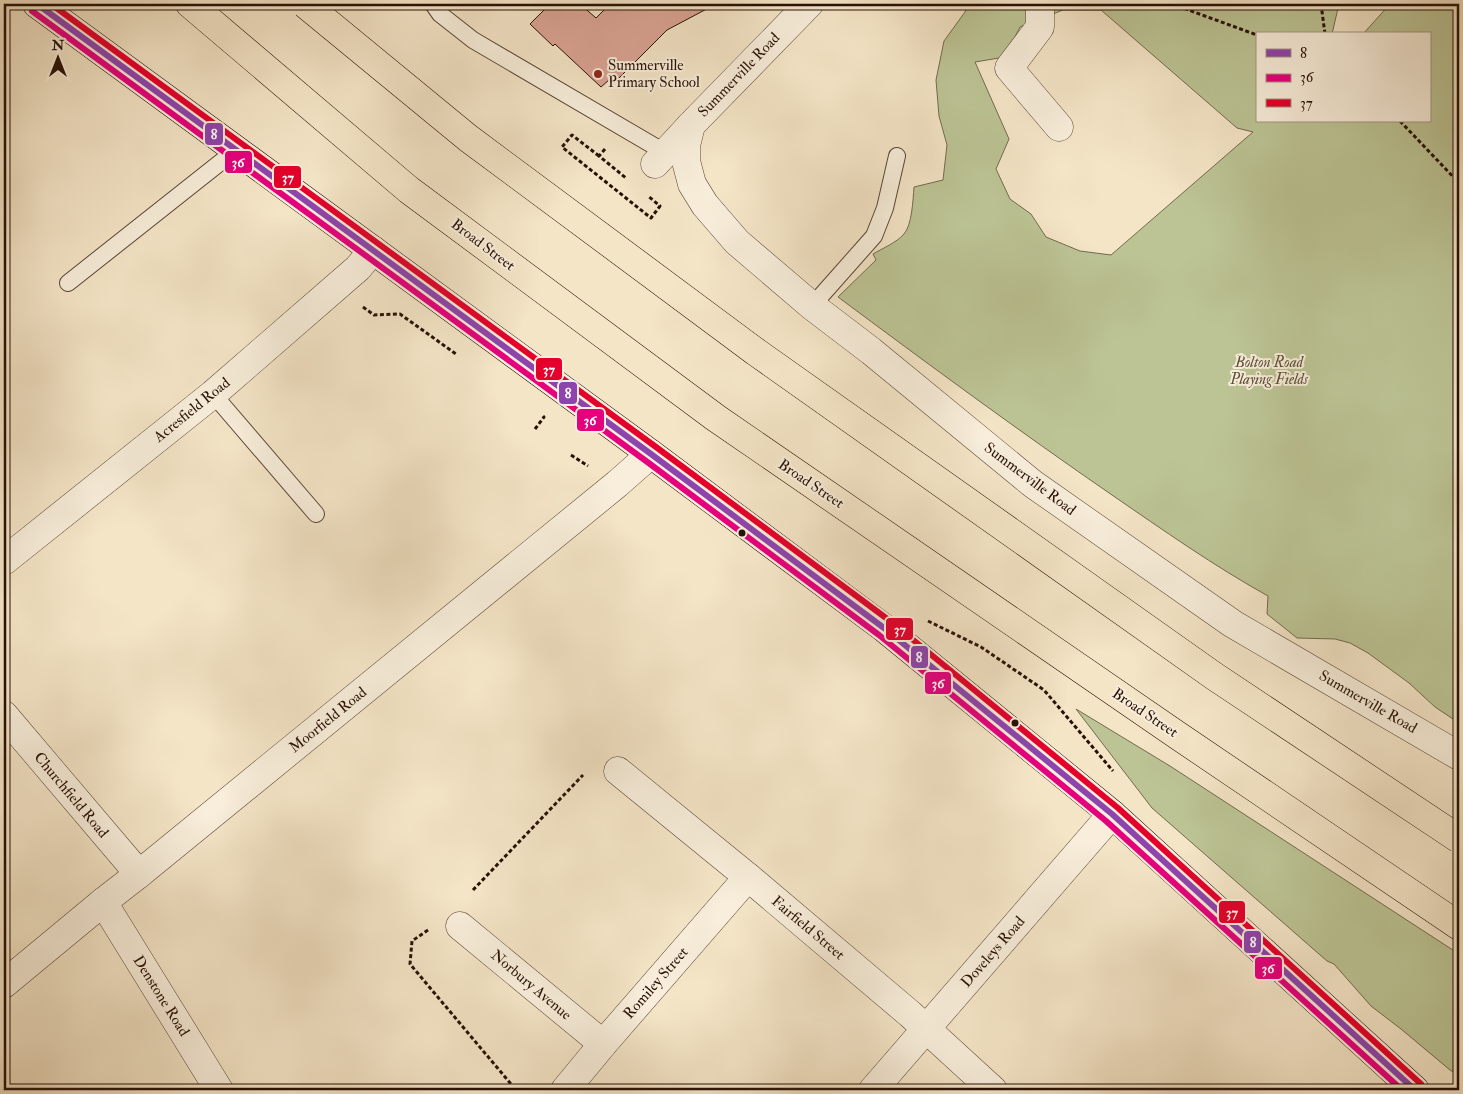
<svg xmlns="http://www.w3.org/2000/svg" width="1463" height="1094" viewBox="0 0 1463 1094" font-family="'IM FELL Double Pica',serif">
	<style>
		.green { fill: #bcc495; stroke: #726a4e; fill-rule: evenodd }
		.building { fill: #daa394; stroke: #271006 }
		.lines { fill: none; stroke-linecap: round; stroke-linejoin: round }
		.lane-casing { stroke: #5a4536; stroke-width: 18 }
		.street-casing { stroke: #5a4536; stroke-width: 29 }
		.secondary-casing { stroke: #271006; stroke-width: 29 }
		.highway-casing { stroke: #271006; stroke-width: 29 }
		.path { stroke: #271006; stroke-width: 3; stroke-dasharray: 4 2.5; stroke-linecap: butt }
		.lane { stroke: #f8eedb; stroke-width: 16 }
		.street { stroke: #f8eedb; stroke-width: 28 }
		.secondary { stroke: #f8eedb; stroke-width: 28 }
		.highway { stroke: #f4e5c7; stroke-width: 28 }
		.highway-bridge-casing { stroke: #271006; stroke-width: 29; stroke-linecap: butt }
		.highway-bridge { stroke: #f4e5c7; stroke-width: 28 }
		.bus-1-casing { stroke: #f8eedb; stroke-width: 10 }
		.bus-2-casing { stroke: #f8eedb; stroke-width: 10 }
		.bus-3-casing { stroke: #f8eedb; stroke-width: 10 }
		.bus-1 { stroke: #8e44ad; stroke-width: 6 }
		.bus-2 { stroke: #e5007d; stroke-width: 6 }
		.bus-3 { stroke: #e4002b; stroke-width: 6 }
		.poi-dot { fill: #8f2418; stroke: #f8eedb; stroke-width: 2 }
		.bus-dot { fill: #271006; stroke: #f8eedb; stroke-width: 2 }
		.labels { text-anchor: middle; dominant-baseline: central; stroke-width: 4; stroke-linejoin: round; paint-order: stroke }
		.poi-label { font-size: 15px; fill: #271006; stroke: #f8eedb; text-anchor: start }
		.street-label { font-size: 15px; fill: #271006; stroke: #f8eedb }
		.park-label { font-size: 15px; font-style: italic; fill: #5b4f38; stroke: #f8eedb }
		.line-badge { stroke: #f8eedb; stroke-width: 2 }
		.badge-label { font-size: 14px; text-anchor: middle; font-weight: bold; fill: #fff }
	</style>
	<rect width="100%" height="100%" fill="#f4e5c7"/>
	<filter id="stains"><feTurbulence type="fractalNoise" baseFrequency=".004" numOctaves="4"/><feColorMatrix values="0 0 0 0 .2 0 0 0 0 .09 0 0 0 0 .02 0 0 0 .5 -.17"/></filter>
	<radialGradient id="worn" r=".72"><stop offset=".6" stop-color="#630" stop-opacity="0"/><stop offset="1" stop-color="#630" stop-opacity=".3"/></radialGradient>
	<!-- green -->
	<g class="green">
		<path d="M969,4H1339L1332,34H1257V121H1429V34H1363L1390,4H1459V723L1435,707L1409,683L1368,653L1350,643L1335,639L1297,638L1267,614L1268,596C1214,566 1163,530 1112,495C1019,431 928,364 838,297L876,260L873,254C883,248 896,243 904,234C912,225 913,200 914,187L943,180L947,145L939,116L936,80L944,41L965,12ZM1063,10H1101L1237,128L1253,132L1111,255L1080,251L1046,237L1031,214L1010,199L996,169L1009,139L975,62L1005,57L1020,27Z"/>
		<path d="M1076,709L1170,766L1459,954V1075L1450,1070L1401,1029L1371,1006L1334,964L1327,961L1152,808Z"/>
	</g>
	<!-- building -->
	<path class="building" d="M550,4H580L596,18L610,4H716L667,30L614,83L610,79L601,87L555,44L553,46L530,24Z"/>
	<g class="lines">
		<defs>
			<g id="lane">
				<path d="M433,4L440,14L473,40L666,153"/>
				<path d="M68,283L236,150"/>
				<path d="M812,306L874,236L885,208L897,156"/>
				<path d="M213,394L316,514"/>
			</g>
			<g id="street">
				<path d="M1040,4V27L1009,68L1059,127"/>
				<path d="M691,125L686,146V161L692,184L705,205L737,242L812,306L871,351L1033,484L1233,624L1459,756"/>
				<path d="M655,164L691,125L809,4"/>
				<path d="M4,561L213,394L358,268L373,250"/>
				<path d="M4,715L139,874"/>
				<path d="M618,771L748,877L910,1014L993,1090"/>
				<path d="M103,902L219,1090"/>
				<path d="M460,926L603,1044"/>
				<path d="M4,984L103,902L139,874L617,484L651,454"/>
				<path d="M565,1090L603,1044L748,877"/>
				<path d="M873,1090L1112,814"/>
			</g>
			<path id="secondary" d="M37,4L651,454L884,628L1112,814L1415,1090"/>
			<path id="highway" d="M190,4L409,190L716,418L1177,735L1459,926"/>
		</defs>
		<!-- lane casing -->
		<use href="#lane" class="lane-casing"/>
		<!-- street casing -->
		<use href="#street" class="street-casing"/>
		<!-- secondary casing -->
		<use href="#secondary" class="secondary-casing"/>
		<!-- highway casing -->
		<use href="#highway" class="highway-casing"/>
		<!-- path -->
		<g class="path">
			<path d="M1172,4L1257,35"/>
			<path d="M1321,4L1325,34"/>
			<path d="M1400,121L1459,183"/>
			<path d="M605,149L599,156L626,178"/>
			<path d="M599,156L572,135L562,147L651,218L660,206L648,196"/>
			<path d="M363,307L374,315L400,314L456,354"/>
			<path d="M535,429L544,417L543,416"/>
			<path d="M571,455L588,466"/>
			<path d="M928,621L981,647L1044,690L1113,771"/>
			<path d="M473,890L583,775"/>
			<path d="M428,930L412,941L410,964L516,1090"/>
		</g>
		<!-- lane -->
		<use href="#lane" class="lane"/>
		<!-- street -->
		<use href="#street" class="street"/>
		<!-- secondary -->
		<use href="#secondary" class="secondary"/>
		<!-- highway -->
		<use href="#highway" class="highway"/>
		<defs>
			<path id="highway-bridge" d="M305,4L468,138L756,352L1214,676L1459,839"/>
		</defs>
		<!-- highway-bridge casing -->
		<use href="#highway-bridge" class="highway-bridge-casing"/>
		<!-- highway-bridge -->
		<use href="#highway-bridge" class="highway-bridge"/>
		<defs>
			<path id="bus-1" d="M37,4L651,454L884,628L1112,814L1415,1090"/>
			<path id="bus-2" d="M32,11L646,461L879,635L1106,821L1402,1090"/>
			<path id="bus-3" d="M51,4L656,447L890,621L1118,808L1421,1084"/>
		</defs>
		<!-- bus-1 casing -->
		<use href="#bus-1" class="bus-1-casing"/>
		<!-- bus-2 casing -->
		<use href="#bus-2" class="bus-2-casing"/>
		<!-- bus-3 casing -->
		<use href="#bus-3" class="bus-3-casing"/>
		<!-- bus-1 -->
		<use href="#bus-1" class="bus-1"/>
		<!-- bus-2 -->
		<use href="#bus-2" class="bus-2"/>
		<!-- bus-3 -->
		<use href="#bus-3" class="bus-3"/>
	</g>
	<!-- markers -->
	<circle class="poi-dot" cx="598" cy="74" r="5"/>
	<g class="bus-dot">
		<circle cx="742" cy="533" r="4.5"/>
		<circle cx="1015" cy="723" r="4.5"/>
	</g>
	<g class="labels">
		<!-- poi labels -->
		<g class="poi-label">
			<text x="608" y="65">Summerville<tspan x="608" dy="17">Primary School</tspan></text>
		</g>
		<!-- street labels -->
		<g class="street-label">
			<text transform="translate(739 75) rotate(-46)">Summerville Road</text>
			<text transform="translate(483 245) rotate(37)">Broad Street</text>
			<text transform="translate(192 410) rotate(-39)">Acresfield Road</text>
			<text transform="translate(1030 479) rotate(37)">Summerville Road</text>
			<text transform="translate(811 484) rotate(34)">Broad Street</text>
			<text transform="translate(1368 702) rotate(30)">Summerville Road</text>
			<text transform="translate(1145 713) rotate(34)">Broad Street</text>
			<text transform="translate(328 720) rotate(-39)">Moorfield Road</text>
			<text transform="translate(71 795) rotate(50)">Churchfield Road</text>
			<text transform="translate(808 928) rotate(40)">Fairfield Street</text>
			<text transform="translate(993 952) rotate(-49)">Doveleys Road</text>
			<text transform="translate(656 983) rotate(-49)">Romiley Street</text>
			<text transform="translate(531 985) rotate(40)">Norbury Avenue</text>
			<text transform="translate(161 996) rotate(58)">Denstone Road</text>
		</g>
		<!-- park labels -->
		<g class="park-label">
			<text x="1269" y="362">Bolton Road<tspan x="1269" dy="17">Playing Fields</tspan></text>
		</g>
	</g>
	<g class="line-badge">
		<rect x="204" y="122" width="20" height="24" rx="5" fill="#8e44ad"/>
		<rect x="224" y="150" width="29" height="24" rx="5" fill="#e5007d"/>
		<rect x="273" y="165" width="29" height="24" rx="5" fill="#e4002b"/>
		<rect x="535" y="357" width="28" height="24" rx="5" fill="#e4002b"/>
		<rect x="558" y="381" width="20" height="24" rx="5" fill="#8e44ad"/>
		<rect x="576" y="408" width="29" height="24" rx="5" fill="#e5007d"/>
		<rect x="885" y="617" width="29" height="24" rx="5" fill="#e4002b"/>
		<rect x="910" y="645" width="19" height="24" rx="5" fill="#8e44ad"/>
		<rect x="924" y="671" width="28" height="24" rx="5" fill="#e5007d"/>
		<rect x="1218" y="900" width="28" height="24" rx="5" fill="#e4002b"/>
		<rect x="1243" y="930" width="19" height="24" rx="5" fill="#8e44ad"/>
		<rect x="1254" y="956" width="29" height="24" rx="5" fill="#e5007d"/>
	</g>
	<g class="badge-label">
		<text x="214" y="139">8</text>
		<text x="238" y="167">36</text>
		<text x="288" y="182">37</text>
		<text x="549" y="374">37</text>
		<text x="568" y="398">8</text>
		<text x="590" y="425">36</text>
		<text x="900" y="634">37</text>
		<text x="919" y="662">8</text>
		<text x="938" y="688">36</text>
		<text x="1232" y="917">37</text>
		<text x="1253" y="947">8</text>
		<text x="1268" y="973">36</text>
	</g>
	<!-- margin -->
	<rect width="1463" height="1094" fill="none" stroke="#f4e5c7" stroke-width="20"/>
	<rect x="5" y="5" width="1453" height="1084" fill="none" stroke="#271006" stroke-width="2.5"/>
	<rect x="10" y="10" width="1443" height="1074" fill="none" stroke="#271006"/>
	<!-- legend -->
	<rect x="1256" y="32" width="175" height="90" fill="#f8eedb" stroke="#a49586"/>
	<rect x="1266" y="49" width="25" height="8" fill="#8e44ad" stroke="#a49586"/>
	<text x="1300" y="58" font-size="15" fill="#271006">8</text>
	<rect x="1266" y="74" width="25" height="8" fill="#e5007d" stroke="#a49586"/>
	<text x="1300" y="82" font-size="15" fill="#271006">36</text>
	<rect x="1266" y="99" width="25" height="8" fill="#e4002b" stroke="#a49586"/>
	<text x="1300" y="108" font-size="15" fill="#271006">37</text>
	<!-- north arrow -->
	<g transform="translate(58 58)" stroke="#f8eedb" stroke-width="4" paint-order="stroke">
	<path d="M0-4L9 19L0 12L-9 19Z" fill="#271006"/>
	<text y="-8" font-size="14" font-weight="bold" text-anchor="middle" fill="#271006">N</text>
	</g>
	<rect width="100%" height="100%" filter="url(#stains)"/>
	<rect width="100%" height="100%" fill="url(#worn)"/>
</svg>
